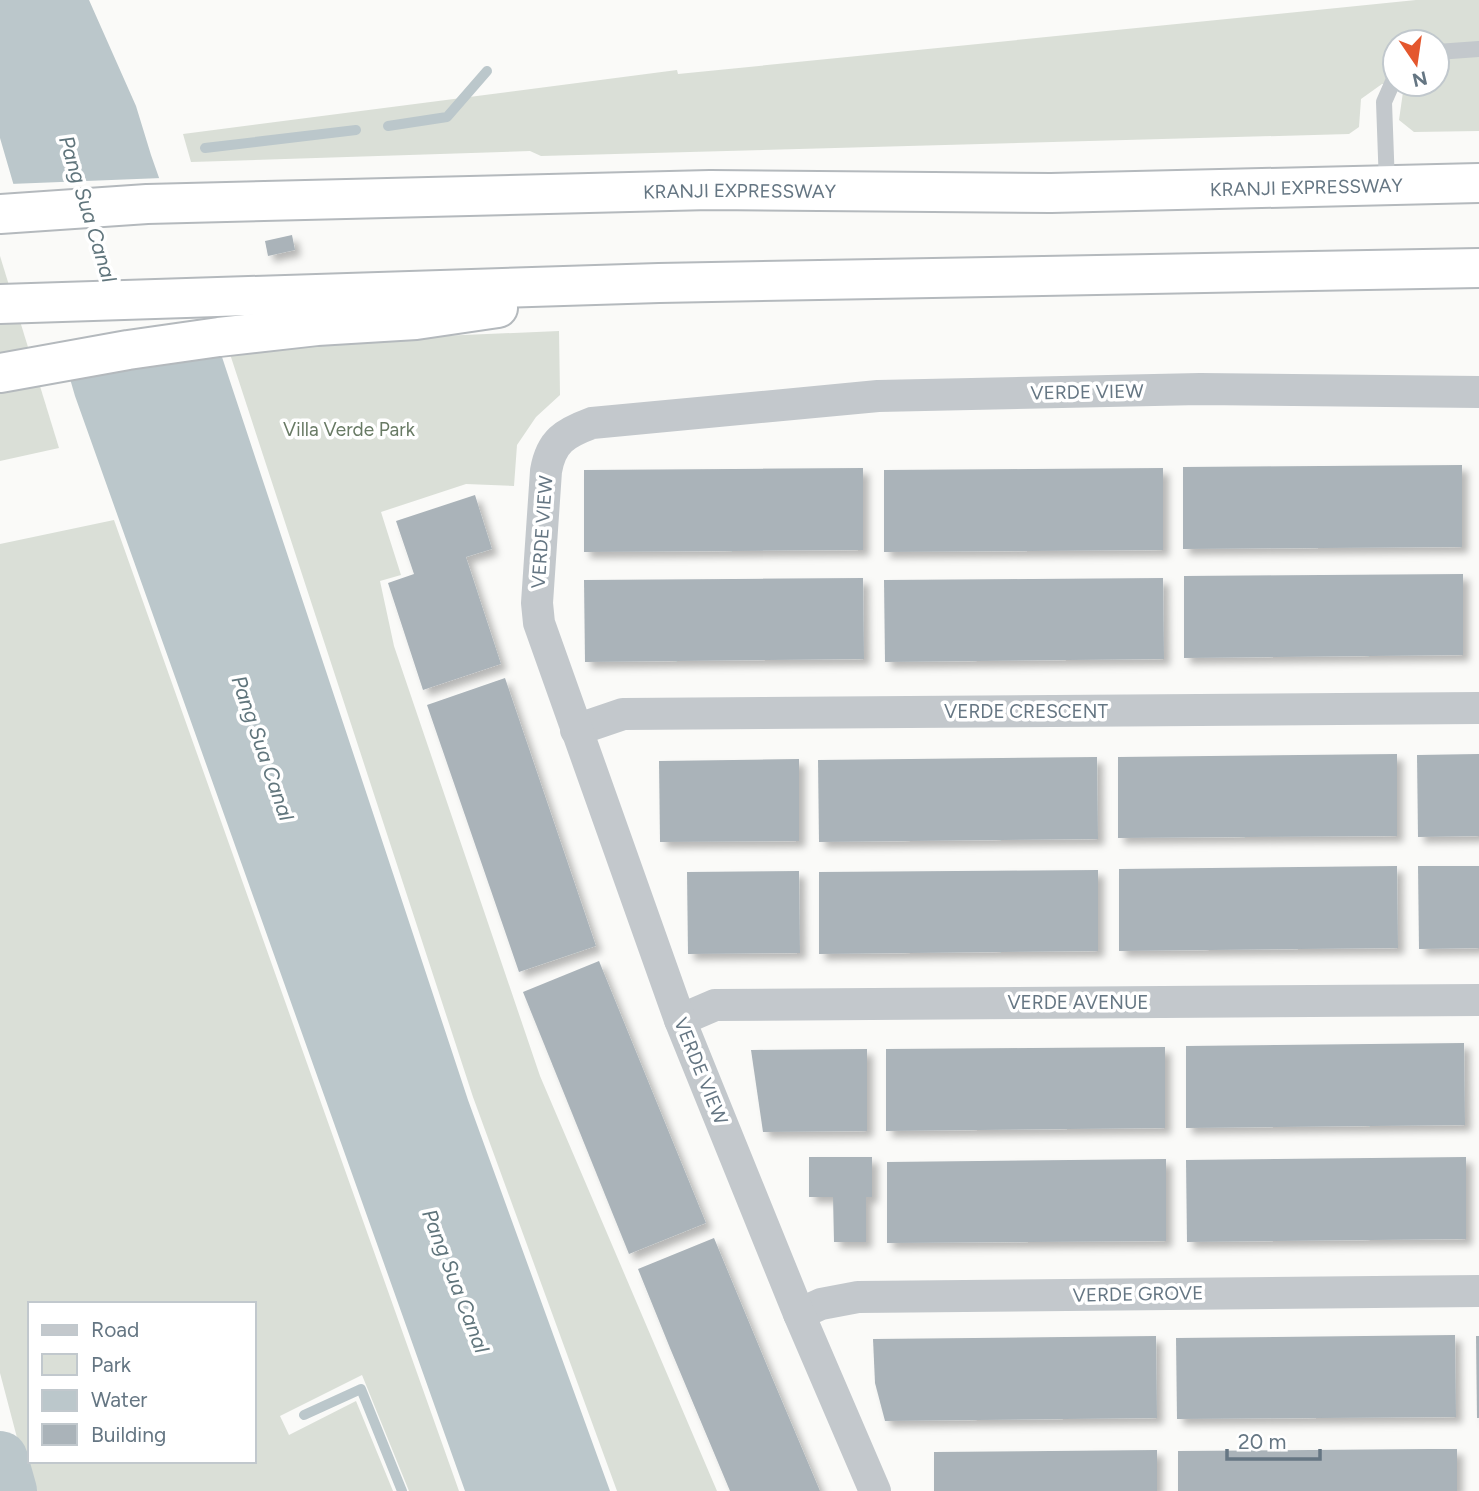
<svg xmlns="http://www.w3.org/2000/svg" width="1479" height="1491" viewBox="0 0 1479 1491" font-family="Figtree,sans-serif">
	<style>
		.green { fill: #dadfd7; fill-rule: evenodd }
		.water { fill: #bbc7cb }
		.pier { fill: #fafaf8 }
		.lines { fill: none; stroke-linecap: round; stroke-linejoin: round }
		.stream { stroke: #bbc7cb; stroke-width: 10 }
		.river { stroke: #bbc7cb; stroke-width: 56 }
		.building { fill: #aab3b9; filter: url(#shadow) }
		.motorway-casing { stroke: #b4b9bd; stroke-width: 42 }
		.service { stroke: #c3c8cc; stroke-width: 16 }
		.minor { stroke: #c3c8cc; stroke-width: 32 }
		.motorway { stroke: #fff; stroke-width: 38 }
		.labels { text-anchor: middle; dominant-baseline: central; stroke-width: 7; stroke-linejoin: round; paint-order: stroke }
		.street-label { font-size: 19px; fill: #657683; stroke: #fff }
		.park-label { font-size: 19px; fill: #687a64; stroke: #fff }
		.water-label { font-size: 21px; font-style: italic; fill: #60757c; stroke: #fff }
	</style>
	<defs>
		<filter id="shadow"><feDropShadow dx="6" dy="6" stdDeviation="3.5" flood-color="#0004"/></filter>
	</defs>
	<rect width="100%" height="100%" fill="#fafaf8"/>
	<!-- green -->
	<g class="green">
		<path d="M1416,0H1479V131L1414,132L1399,120L1404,85L1382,84L1361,99L1359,127L1349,134L541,156L530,151L191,162L183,134L677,70L678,74ZM1395,42H1437V84H1395Z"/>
		<path d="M0,256L59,448L0,461Z"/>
		<path d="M559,331L560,395L536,417L517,445L514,486L466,484L381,512L401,575L380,581L394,646L540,1076L717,1491H617L473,1097L229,351L324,341Z"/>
		<path d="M114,520L459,1491H409L362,1375L280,1416L289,1435L356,1401L393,1491H31L0,1373V544ZM30,1304H254V1461H30Z"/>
	</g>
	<!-- water -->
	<path class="water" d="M0,0H89L136,106L151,155L222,357L468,1100L610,1491H465L75,396L0,138Z"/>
	<!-- pier -->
	<path class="pier" d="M162,178L223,350L66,375L10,184Z"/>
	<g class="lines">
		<!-- stream -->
		<g class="stream">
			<path d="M388,126L447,117L487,71"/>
			<path d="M205,148L356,130"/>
			<path d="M304,1415L361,1389L402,1491"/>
		</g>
		<!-- river -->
		<path class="river" d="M0,1459L9,1491"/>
	</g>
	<!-- building -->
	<g class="building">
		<path d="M292,235L295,250L268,256L265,241Z"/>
		<path d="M1462,465V547L1183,549V467Z"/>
		<path d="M863,468V550L584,552V470Z"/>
		<path d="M1163,468V550L884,552V470Z"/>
		<path d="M475,495L492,549L466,557L501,664L423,690L388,583L414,574L396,521Z"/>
		<path d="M1463,574V655L1184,658V576Z"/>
		<path d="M863,578L864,659L585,662L584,580Z"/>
		<path d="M1163,578L1164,659L885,662L884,580Z"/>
		<path d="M505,678L596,946L519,972L427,705Z"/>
		<path d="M1397,754V836L1118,838V757Z"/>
		<path d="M1479,754V836L1418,837L1417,755Z"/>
		<path d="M1097,757L1098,839L819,842L818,760Z"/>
		<path d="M799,759V841L660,842L659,761Z"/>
		<path d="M1397,866L1398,948L1119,951V869Z"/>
		<path d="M1418,866H1479V948L1419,949Z"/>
		<path d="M1098,870V951L819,954V872Z"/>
		<path d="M799,871L800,953L688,954L687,872Z"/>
		<path d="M599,961L706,1223L629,1254L523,992Z"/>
		<path d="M1464,1043L1465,1125L1186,1128V1046Z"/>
		<path d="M1165,1047V1128L886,1131V1049Z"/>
		<path d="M867,1049V1131L763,1132L751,1050Z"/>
		<path d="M809,1157H872V1197H866V1242H834L833,1197H809Z"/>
		<path d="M1466,1157V1239L1187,1242L1186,1160Z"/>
		<path d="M1166,1159V1241L887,1243V1162Z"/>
		<path d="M714,1238L768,1368L820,1491H730L670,1348L638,1269Z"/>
		<path d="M1455,1335L1456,1417L1177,1419L1176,1338Z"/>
		<path d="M1156,1336L1157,1418L885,1421L875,1383L873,1339Z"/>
		<path d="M1476,1336H1479V1418H1477Z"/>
		<path d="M1429,1449H1457V1491H1178V1451Z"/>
		<path d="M1157,1450V1491H934V1452Z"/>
	</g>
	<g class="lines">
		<defs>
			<g id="motorway">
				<path id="s1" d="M0,214L147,204L710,190L1051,193L1479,183"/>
				<path d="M0,304L659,283L1479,268"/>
				<path d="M0,373L128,350L219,337L317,326L416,320L498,308"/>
			</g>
		</defs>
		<!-- motorway casing -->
		<use href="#motorway" class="motorway-casing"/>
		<!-- service -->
		<g class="service">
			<path d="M1437,52L1479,49"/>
			<path d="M1387,185L1384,102L1395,77"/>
		</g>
		<!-- minor -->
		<g class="minor">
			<path d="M576,730L623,714L1479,708"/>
			<path d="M680,1020L715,1005L1479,1000"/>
			<path d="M799,1314L821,1304L858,1297L1479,1291"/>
			<path d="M875,1491L799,1314L680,1020L539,623L537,603L546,471C551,441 565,433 592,423L878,396L1200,389L1479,392"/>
		</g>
		<!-- motorway -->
		<use href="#motorway" class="motorway"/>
	</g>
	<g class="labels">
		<!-- street labels -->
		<g class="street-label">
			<text stroke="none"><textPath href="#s1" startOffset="1307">KRANJI EXPRESSWAY</textPath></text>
			<text stroke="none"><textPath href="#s1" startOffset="740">KRANJI EXPRESSWAY</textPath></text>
			<text transform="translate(1087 392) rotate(-1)">VERDE VIEW</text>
			<text transform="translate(542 532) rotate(-86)">VERDE VIEW</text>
			<text x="1026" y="711">VERDE CRESCENT</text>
			<text x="1078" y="1002">VERDE AVENUE</text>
			<text transform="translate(701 1071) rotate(68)">VERDE VIEW</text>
			<text transform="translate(1138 1294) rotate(-1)">VERDE GROVE</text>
		</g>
		<!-- park labels -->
		<g class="park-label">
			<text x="349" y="429">Villa Verde Park</text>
		</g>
		<!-- water labels -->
		<g class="water-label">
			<text transform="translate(88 209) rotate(73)">Pang Sua Canal</text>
			<text transform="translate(263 748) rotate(71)">Pang Sua Canal</text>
			<text transform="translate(456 1281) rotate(69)">Pang Sua Canal</text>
		</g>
	</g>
	<!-- legend -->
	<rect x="28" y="1302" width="228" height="161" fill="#ffffff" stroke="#c1c8cd" stroke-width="2"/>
	<rect x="42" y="1325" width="35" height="10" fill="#c3c8cc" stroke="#c1c8cd" stroke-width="2"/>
	<text x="91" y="1337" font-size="21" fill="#657683">Road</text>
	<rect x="42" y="1354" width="35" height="21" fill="#dadfd7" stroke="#c1c8cd" stroke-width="2"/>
	<text x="91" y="1372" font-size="21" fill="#657683">Park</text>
	<rect x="42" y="1390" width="35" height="21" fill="#bbc7cb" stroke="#c1c8cd" stroke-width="2"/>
	<text x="91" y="1407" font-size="21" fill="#657683">Water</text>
	<rect x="42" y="1424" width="35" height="21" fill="#aab3b9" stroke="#c1c8cd" stroke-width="2"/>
	<text x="91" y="1442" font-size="21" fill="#657683">Building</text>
	<!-- north arrow -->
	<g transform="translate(1416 63) rotate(167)"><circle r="33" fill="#ffffff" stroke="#c1c8cd" stroke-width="2"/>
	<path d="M0-5L12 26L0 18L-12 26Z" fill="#e4572e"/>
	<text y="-10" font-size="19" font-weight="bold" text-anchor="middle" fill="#657683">N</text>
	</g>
	<!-- scale -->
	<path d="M1227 1449v10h93v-10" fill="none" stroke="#657683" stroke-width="3.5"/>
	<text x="1238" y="1449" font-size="21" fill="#657683" stroke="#ffffff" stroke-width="5" paint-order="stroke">20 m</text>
</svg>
